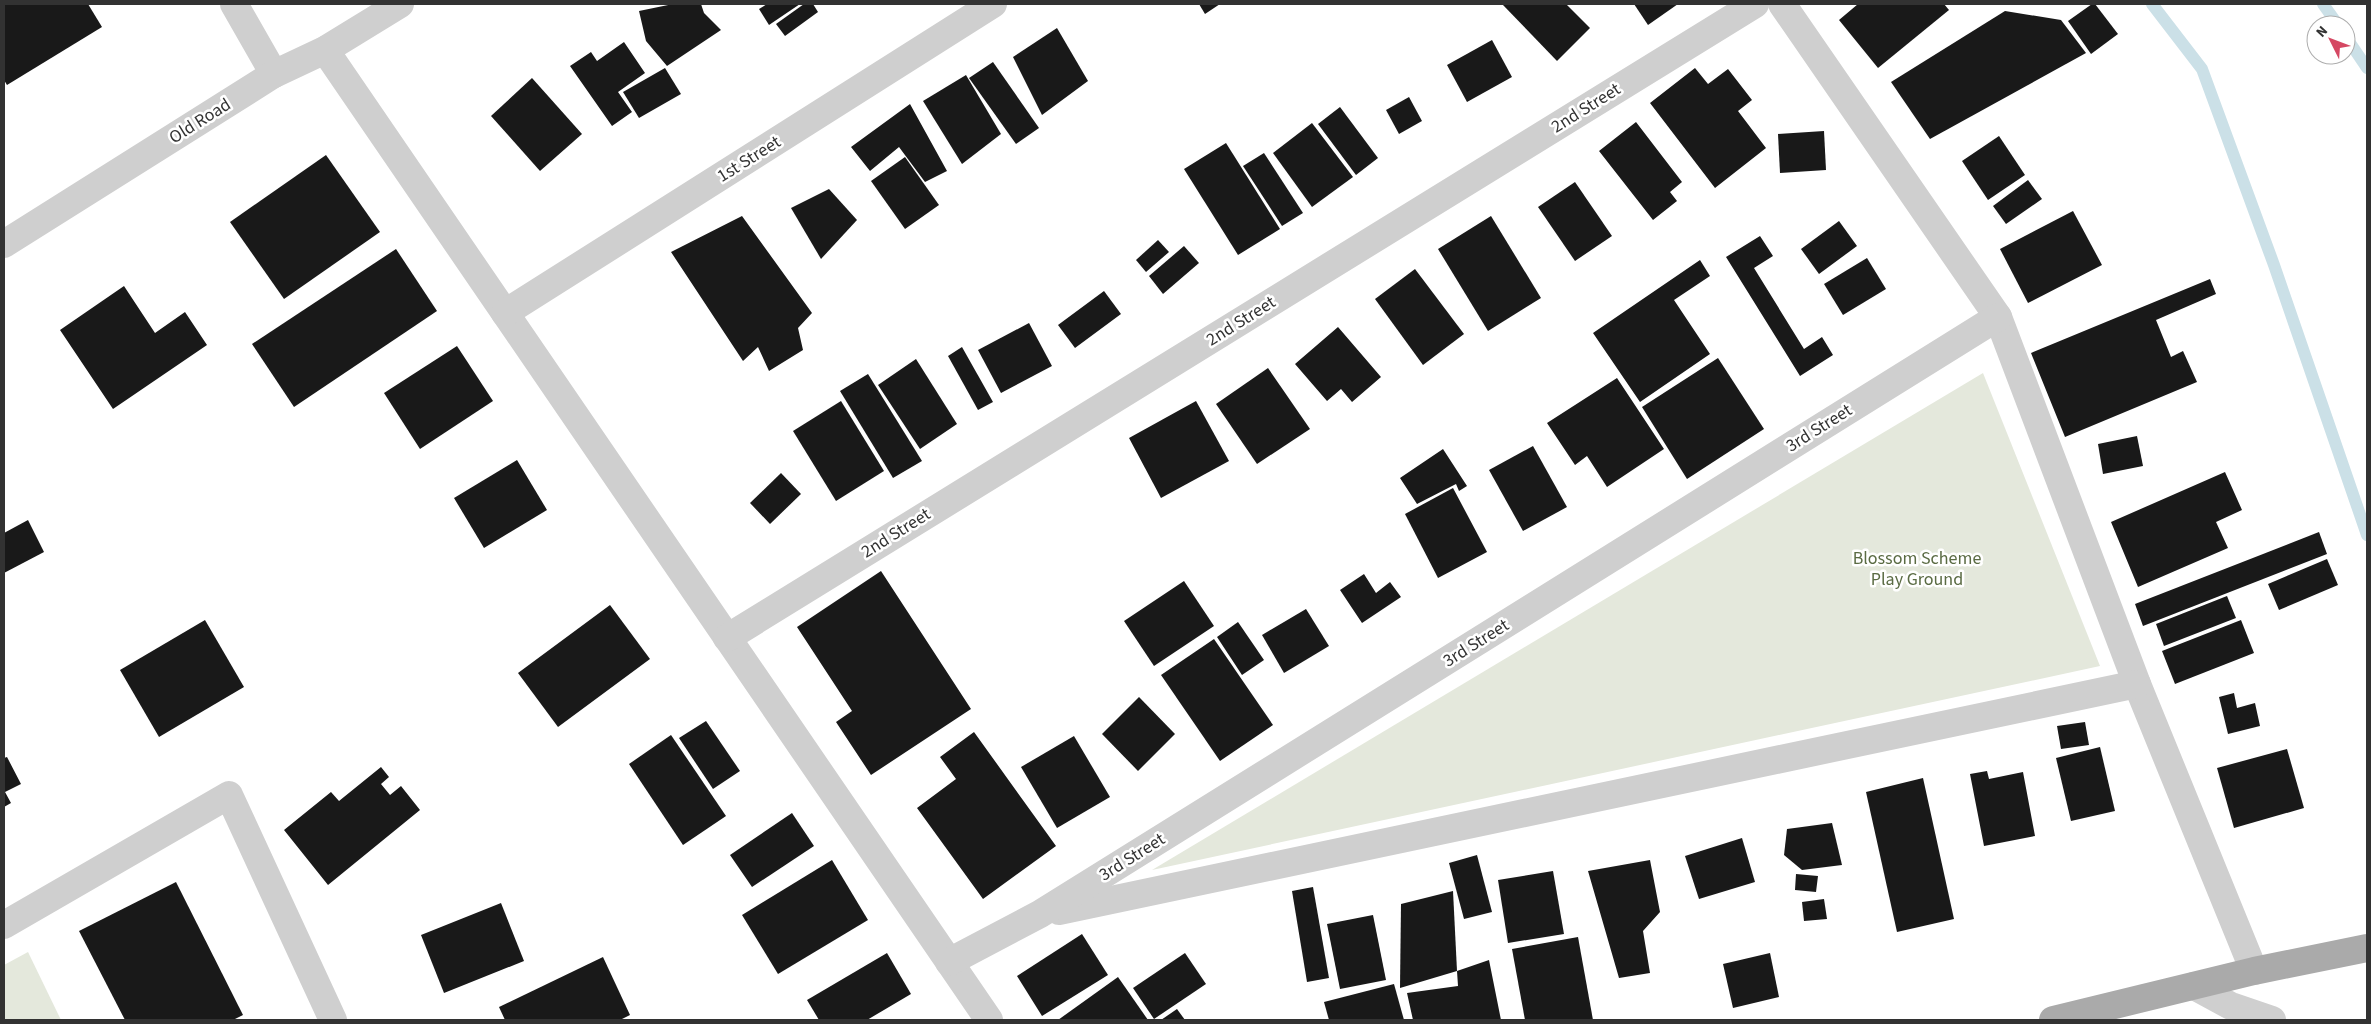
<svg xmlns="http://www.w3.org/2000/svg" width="2371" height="1024" viewBox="0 0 2371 1024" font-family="'Source Sans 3',sans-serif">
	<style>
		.green { fill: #e4e8dc }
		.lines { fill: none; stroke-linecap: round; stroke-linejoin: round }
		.stream { stroke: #cbe0e7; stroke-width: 12 }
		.building { fill: #191919 }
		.minor { stroke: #cfcfcf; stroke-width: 28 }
		.major { stroke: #aaa; stroke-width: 28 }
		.labels { text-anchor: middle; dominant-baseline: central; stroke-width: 5; stroke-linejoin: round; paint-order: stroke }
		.street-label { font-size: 18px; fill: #323232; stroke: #fff }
		.park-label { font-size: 18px; fill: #5a6b43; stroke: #fff }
	</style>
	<rect width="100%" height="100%" fill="#fff"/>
	<!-- green -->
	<g class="green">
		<path d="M1983,373L2100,666L1152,870Z"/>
		<path d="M28,952L61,1020H4V965Z"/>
	</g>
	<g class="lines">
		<!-- stream -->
		<g class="stream">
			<path d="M2152,4L2202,69L2274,265L2367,535"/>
			<path d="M2323,4L2338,25"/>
			<path d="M2346,37L2367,68"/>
		</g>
	</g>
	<!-- building -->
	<g class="building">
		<path d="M4,4H88L102,27L7,85L4,80Z"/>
		<path d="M673,4H701L704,13L721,30L667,66L646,41L639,11Z"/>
		<path d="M767,4H800L769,25L759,9Z"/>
		<path d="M804,4H813L818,12L785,36L776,24Z"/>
		<path d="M1199,4H1220L1205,14Z"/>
		<path d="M1502,4H1566L1590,28L1557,61Z"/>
		<path d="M1634,4H1678L1648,25Z"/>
		<path d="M1858,4H1944L1949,10L1878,68L1839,20Z"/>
		<path d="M2092,4H2095L2118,34L2091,54L2068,21Z"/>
		<path d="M2005,11L2061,20L2086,53L1930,139L1891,82Z"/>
		<path d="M1057,28L1088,81L1042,115L1013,57Z"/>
		<path d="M1492,40L1512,77L1467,102L1447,65Z"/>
		<path d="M624,42L645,73L618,92L632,112L612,126L570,66L591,52L597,61Z"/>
		<path d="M993,62L1039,128L1016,144L969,78Z"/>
		<path d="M665,68L681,94L639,118L623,92Z"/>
		<path d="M1695,68L1708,84L1728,69L1752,100L1738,111L1766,148L1715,188L1650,103Z"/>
		<path d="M966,75L1001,134L962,164L923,101Z"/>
		<path d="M532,78L582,134L540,171L491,116Z"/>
		<path d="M1409,97L1422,121L1399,134L1386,110Z"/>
		<path d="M910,104L947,171L925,182L899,147L870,171L851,147Z"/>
		<path d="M1340,107L1378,158L1356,175L1318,124Z"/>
		<path d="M1636,122L1682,182L1670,192L1677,201L1653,220L1599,151Z"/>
		<path d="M1312,123L1353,177L1312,207L1273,153Z"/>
		<path d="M1824,131L1826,170L1780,173L1778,134Z"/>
		<path d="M1999,136L2025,175L1988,200L1962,161Z"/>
		<path d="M1226,143L1280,229L1238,255L1184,169Z"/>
		<path d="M1264,153L1303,213L1282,226L1243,166Z"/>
		<path d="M326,155L380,232L284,299L230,222Z"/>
		<path d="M905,157L939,205L905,229L871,181Z"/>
		<path d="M2028,180L2042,199L2006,224L1993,206Z"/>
		<path d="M1575,182L1612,236L1575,261L1538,207Z"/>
		<path d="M829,189L857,220L821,259L791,208Z"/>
		<path d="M2073,211L2102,265L2028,303L2000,249Z"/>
		<path d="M742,216L812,313L798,328L803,350L769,371L758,347L743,361L671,252Z"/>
		<path d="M1491,216L1541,298L1488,331L1438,249Z"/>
		<path d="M1839,221L1857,246L1819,274L1801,249Z"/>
		<path d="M1760,236L1773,256L1754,268L1804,349L1822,337L1833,355L1800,376L1726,257Z"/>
		<path d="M1158,240L1169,252L1146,272L1136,260Z"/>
		<path d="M1184,246L1199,263L1163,294L1149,276Z"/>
		<path d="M396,249L437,311L294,407L252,344Z"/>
		<path d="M1867,258L1886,289L1843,315L1824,284Z"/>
		<path d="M1700,260L1710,276L1674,300L1710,354L1640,402L1593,333Z"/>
		<path d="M1415,269L1464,334L1423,365L1375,299Z"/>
		<path d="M2210,279L2216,294L2156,320L2171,357L2183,351L2197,382L2065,437L2031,353Z"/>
		<path d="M124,286L155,333L185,312L207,345L113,409L60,330Z"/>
		<path d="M1104,291L1121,314L1075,348L1058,325Z"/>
		<path d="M1029,323L1052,366L1001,393L978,350Z"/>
		<path d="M1338,327L1381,377L1352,402L1341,389L1327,401L1295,364Z"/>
		<path d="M457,346L493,401L420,449L384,393Z"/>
		<path d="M962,347L993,402L978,410L948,356Z"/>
		<path d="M1718,358L1764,429L1687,479L1642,407Z"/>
		<path d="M916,359L957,424L920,449L878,385Z"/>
		<path d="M1268,368L1310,429L1257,464L1216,404Z"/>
		<path d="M868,374L922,461L893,478L840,391Z"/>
		<path d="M1617,378L1664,449L1607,487L1587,456L1575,465L1547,423Z"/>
		<path d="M841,401L884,471L836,501L793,431Z"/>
		<path d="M1196,401L1229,461L1161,498L1129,438Z"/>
		<path d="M2137,436L2143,466L2103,474L2098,444Z"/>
		<path d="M1533,446L1567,507L1523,531L1489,470Z"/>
		<path d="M1443,449L1467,486L1459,491L1456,484L1417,504L1400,478Z"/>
		<path d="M517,460L547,510L484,548L454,498Z"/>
		<path d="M2225,472L2242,510L2216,522L2228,548L2138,587L2111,522Z"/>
		<path d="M781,473L801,494L770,524L750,503Z"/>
		<path d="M1453,488L1487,552L1438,578L1405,514Z"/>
		<path d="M28,520L44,552L4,573V533Z"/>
		<path d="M2319,532L2327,554L2143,626L2135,604Z"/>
		<path d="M2327,559L2338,585L2279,610L2268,584Z"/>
		<path d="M881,571L971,709L871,775L836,722L852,711L797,627Z"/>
		<path d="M1364,574L1376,593L1390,582L1401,597L1362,623L1340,590Z"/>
		<path d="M1184,581L1214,626L1154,666L1124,621Z"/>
		<path d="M2227,596L2236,618L2164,646L2156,624Z"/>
		<path d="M610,605L650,659L558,727L518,673Z"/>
		<path d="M1306,609L1329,646L1284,673L1262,635Z"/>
		<path d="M205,620L244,687L159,737L120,670Z"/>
		<path d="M2241,620L2254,653L2175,684L2162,651Z"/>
		<path d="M1238,622L1264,660L1242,675L1217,637Z"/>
		<path d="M1214,639L1273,725L1220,761L1161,675Z"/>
		<path d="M2234,693L2237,708L2255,703L2260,726L2228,734L2219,697Z"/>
		<path d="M1139,697L1175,734L1138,771L1102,734Z"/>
		<path d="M706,721L740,771L713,789L679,738Z"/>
		<path d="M2085,722L2089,745L2061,749L2057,726Z"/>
		<path d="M974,732L1056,846L983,899L917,808L956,779L940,757Z"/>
		<path d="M671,735L726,816L683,845L629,764Z"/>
		<path d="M1074,736L1110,797L1057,828L1021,767Z"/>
		<path d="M2100,747L2115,811L2071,821L2056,758Z"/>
		<path d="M2287,749L2304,808L2234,828L2217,768Z"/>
		<path d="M7,757L21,784L5,792L11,803L4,807V758Z"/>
		<path d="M381,767L389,777L381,784L390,795L401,786L420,810L328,885L284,830L331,792L339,801Z"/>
		<path d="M1987,771L1989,779L2023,772L2035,836L1984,846L1970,774Z"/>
		<path d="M1923,778L1954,919L1897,932L1866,792Z"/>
		<path d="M792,813L814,846L752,887L730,855Z"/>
		<path d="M1832,823L1842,865L1802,870L1784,855L1787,829Z"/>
		<path d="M1742,838L1755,882L1699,899L1685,856Z"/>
		<path d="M1477,855L1492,912L1464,919L1449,863Z"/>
		<path d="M832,860L868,920L778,974L742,915Z"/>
		<path d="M1650,860L1660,912L1643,931L1650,973L1619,978L1588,871Z"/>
		<path d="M1553,871L1564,934L1508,943L1498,880Z"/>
		<path d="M1796,874L1818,876L1816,892L1795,890Z"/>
		<path d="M176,882L243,1015L233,1020H125L79,931Z"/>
		<path d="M1313,887L1329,978L1307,982L1292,891Z"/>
		<path d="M1453,891L1457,971L1400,988L1401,904Z"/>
		<path d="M1824,899L1827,919L1804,921L1802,902Z"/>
		<path d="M501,903L524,961L444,993L421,935Z"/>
		<path d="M1373,915L1386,980L1340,989L1327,924Z"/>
		<path d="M1082,934L1108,975L1042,1016L1017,976Z"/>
		<path d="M1578,937L1593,1020H1525L1512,949Z"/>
		<path d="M887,953L911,994L867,1020H819L807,1000Z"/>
		<path d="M1185,953L1206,984L1154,1019L1133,988Z"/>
		<path d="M1770,953L1779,997L1733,1008L1723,964Z"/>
		<path d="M603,957L630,1015L620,1020H505L499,1007Z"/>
		<path d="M1489,960L1501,1020H1413L1407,993L1458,986L1457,971Z"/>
		<path d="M1118,977L1148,1020H1058Z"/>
		<path d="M1394,984L1404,1020H1329L1324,1002Z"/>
		<path d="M1177,1009L1185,1020H1161Z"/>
	</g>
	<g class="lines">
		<!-- minor -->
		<g class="minor">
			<path d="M234,4L274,74"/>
			<path d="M1782,4L1998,317L2137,684L2254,971"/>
			<path d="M325,50L989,1020"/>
			<path d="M4,244L274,74L325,50L400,4"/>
			<path d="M505,313L993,4"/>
			<path d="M727,638L1755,4"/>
			<path d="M1059,911L2137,684"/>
			<path d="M4,925L229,795L333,1020"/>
			<path d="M949,962L1040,914L1998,317"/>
			<path d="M2194,986L2231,1006L2272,1020"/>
		</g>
		<!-- major -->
		<path class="major" d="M2053,1020L2254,971L2367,948"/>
	</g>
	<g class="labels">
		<!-- street labels -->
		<g class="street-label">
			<text transform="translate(1586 108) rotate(-32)">2nd Street</text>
			<text transform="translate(200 121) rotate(-32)">Old Road</text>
			<text transform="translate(749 159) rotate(-32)">1st Street</text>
			<text transform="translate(1241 321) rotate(-32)">2nd Street</text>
			<text transform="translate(1819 428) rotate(-32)">3rd Street</text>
			<text transform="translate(896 533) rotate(-32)">2nd Street</text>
			<text transform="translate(1476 643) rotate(-32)">3rd Street</text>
			<text transform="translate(1132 857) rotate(-32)">3rd Street</text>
		</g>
		<!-- park labels -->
		<g class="park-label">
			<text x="1917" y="558">Blossom Scheme<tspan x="1917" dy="21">Play Ground</tspan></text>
		</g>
	</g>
	<!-- border -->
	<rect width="2371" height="1024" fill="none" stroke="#323232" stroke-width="10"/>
	<!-- north arrow -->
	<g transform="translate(2331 40) rotate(312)"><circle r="24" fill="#ffffff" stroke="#adadad"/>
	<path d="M0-4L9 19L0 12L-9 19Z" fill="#d54863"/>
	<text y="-8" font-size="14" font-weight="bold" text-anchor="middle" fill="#323232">N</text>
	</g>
</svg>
